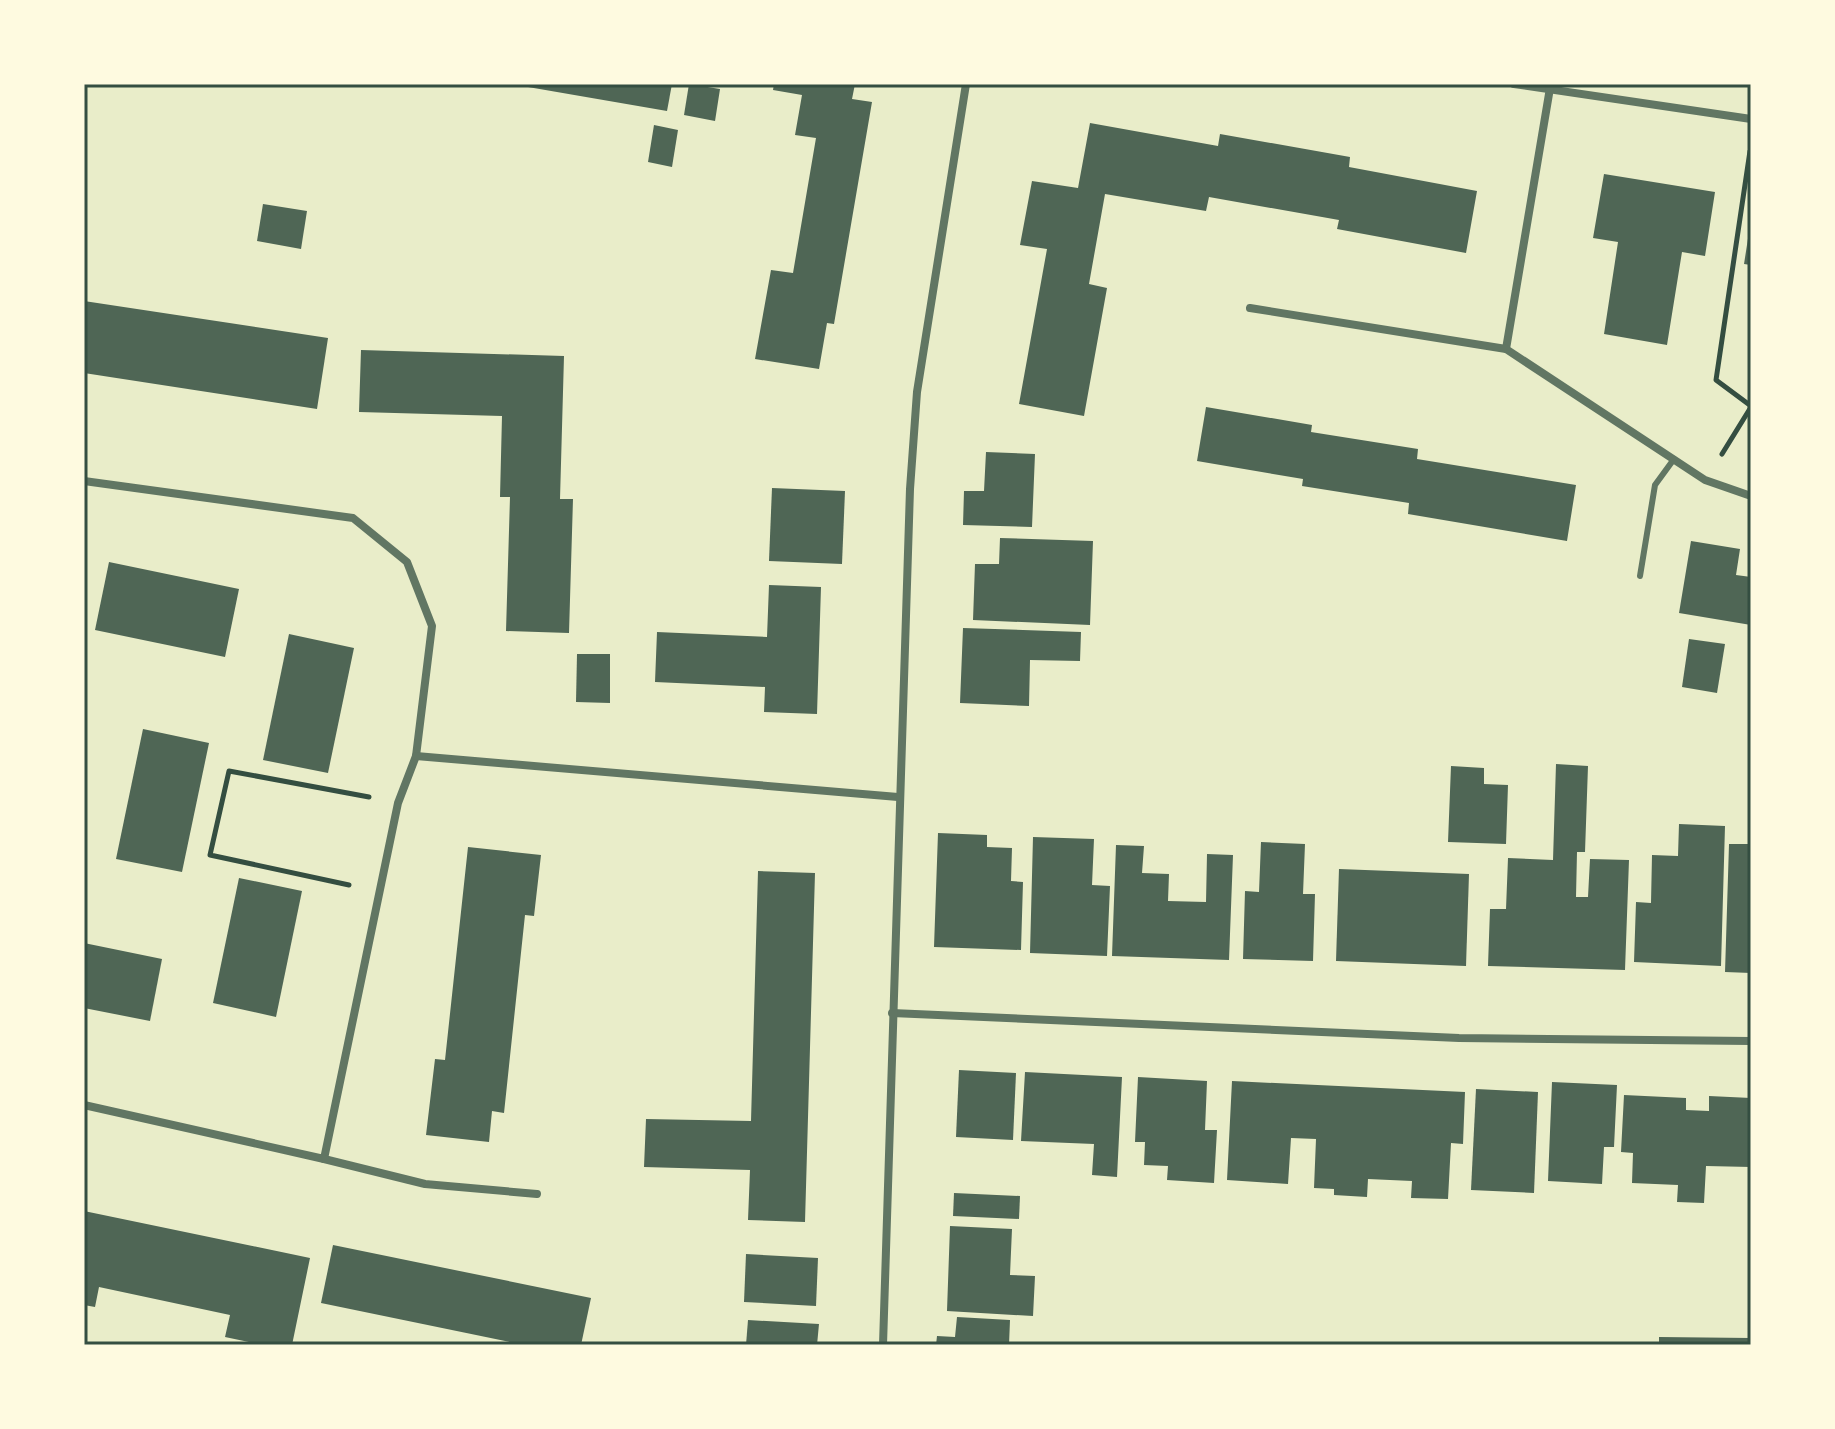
<svg xmlns="http://www.w3.org/2000/svg" width="1835" height="1429" viewBox="0 0 1835 1429" font-family="Manrope,sans-serif">
	<style>
		.building { fill: #4f6655 }
		.lines { fill: none; stroke-linecap: round; stroke-linejoin: round }
		.path { stroke: #344e41; stroke-width: 5 }
		.service { stroke: #617663; stroke-width: 6 }
		.minor { stroke: #617663; stroke-width: 8 }
		.neatline { fill: none; stroke: #344e41; stroke-width: 3 }
	</style>
	<rect width="100%" height="100%" fill="#e9edc9"/>
	<!-- building -->
	<g class="building">
		<path d="M528,84H672L667,111L528,87Z"/>
		<path d="M689,84L720,89L715,121L684,115Z"/>
		<path d="M774,84H855L852,99L872,102L834,324L827,323L819,369L755,359L771,270L793,273L816,138L795,135L802,95L773,90Z"/>
		<path d="M1090,123L1218,146L1220,134L1350,157L1349,167L1477,191L1466,253L1337,229L1339,220L1209,197L1206,211L1105,194L1089,284L1107,288L1084,416L1019,404L1047,249L1020,245L1032,181L1078,188Z"/>
		<path d="M654,125L678,130L672,167L648,162Z"/>
		<path d="M1604,174L1715,192L1705,256L1682,252L1667,345L1604,334L1618,242L1593,238Z"/>
		<path d="M263,204L307,211L301,249L257,241Z"/>
		<path d="M1749,232L1751,233V265L1744,264Z"/>
		<path d="M84,301L328,338L317,409L84,373Z"/>
		<path d="M361,350L564,356L560,499H573L569,633L506,631L510,497H500L502,416L359,412Z"/>
		<path d="M1206,407L1312,425L1311,432L1418,449L1417,459L1576,485L1567,541L1408,514L1409,503L1302,486L1303,479L1197,461Z"/>
		<path d="M986,452L1035,454L1032,527L963,525L964,491H984Z"/>
		<path d="M772,488L845,491L842,564L769,561Z"/>
		<path d="M1000,538L1093,541L1090,625L973,620L975,564H999Z"/>
		<path d="M1691,541L1740,549L1736,575L1751,577V625L1679,613Z"/>
		<path d="M109,562L239,589L225,657L95,630Z"/>
		<path d="M769,585L821,587L817,714L764,712L765,687L655,682L657,632L767,637Z"/>
		<path d="M963,628L1081,632L1080,661L1030,660L1029,706L960,703Z"/>
		<path d="M289,634L354,648L328,773L263,760Z"/>
		<path d="M1689,639L1725,644L1717,693L1682,687Z"/>
		<path d="M577,654H610V703L576,702Z"/>
		<path d="M143,729L209,743L182,872L116,859Z"/>
		<path d="M1556,764L1588,766L1585,852H1577L1576,897H1588L1590,859L1629,860L1625,970L1488,966L1490,909H1506L1508,858L1553,860Z"/>
		<path d="M1451,766L1484,768V784L1508,785L1506,844L1448,842Z"/>
		<path d="M1679,824L1725,826L1721,966L1634,962L1636,902L1651,903L1652,855L1678,856Z"/>
		<path d="M938,833L987,835V847L1012,848L1011,881L1023,882L1021,950L934,947Z"/>
		<path d="M1033,837L1094,839L1092,885L1110,886L1107,956L1030,953Z"/>
		<path d="M1261,842L1305,844L1303,894H1315L1313,961L1243,959L1245,891L1259,892Z"/>
		<path d="M1729,844H1751V973L1725,972Z"/>
		<path d="M1116,845L1144,846L1142,873L1169,874L1168,901L1206,902L1207,854L1233,855L1229,960L1112,956Z"/>
		<path d="M468,847L541,855L534,916L525,915L504,1113L492,1111L489,1142L426,1135L435,1059L445,1060Z"/>
		<path d="M1339,869L1469,874L1466,966L1336,961Z"/>
		<path d="M758,871L815,873L805,1222L748,1220L750,1170L644,1167L646,1119L751,1121Z"/>
		<path d="M239,878L302,891L276,1017L213,1003Z"/>
		<path d="M84,943L162,959L150,1021L84,1008Z"/>
		<path d="M959,1070L1016,1073L1013,1140L956,1137Z"/>
		<path d="M1025,1072L1122,1077L1117,1177L1092,1175L1094,1144L1021,1141Z"/>
		<path d="M1138,1077L1207,1081L1205,1130H1217L1214,1183L1167,1180L1168,1166L1144,1165L1145,1142H1135Z"/>
		<path d="M1232,1081L1465,1092L1463,1144L1451,1143L1448,1199L1411,1198L1412,1181L1368,1179L1367,1197L1334,1195V1189L1314,1188L1316,1139L1291,1138L1288,1184L1227,1180Z"/>
		<path d="M1552,1082L1617,1085L1614,1147H1604L1602,1184L1548,1181Z"/>
		<path d="M1476,1089L1538,1092L1534,1193L1471,1190Z"/>
		<path d="M1624,1095L1686,1098V1110L1709,1111V1096L1751,1098V1167L1706,1166L1704,1203L1677,1202L1678,1185L1632,1183L1633,1153L1621,1152Z"/>
		<path d="M954,1193L1020,1196L1019,1219L953,1216Z"/>
		<path d="M84,1211L310,1258L292,1345H263L225,1337L230,1315L99,1287L95,1307L84,1305Z"/>
		<path d="M950,1226L1012,1229L1010,1275L1035,1276L1033,1316L947,1311Z"/>
		<path d="M333,1245L591,1298L581,1345H524L321,1303Z"/>
		<path d="M746,1254L818,1258L816,1306L744,1302Z"/>
		<path d="M957,1317L1010,1320L1009,1345H936L937,1336L955,1337Z"/>
		<path d="M748,1320L819,1324L817,1345H746Z"/>
		<path d="M1659,1337L1751,1338V1345H1659Z"/>
	</g>
	<g class="lines">
		<!-- path -->
		<g class="path">
			<path d="M1750,151L1716,380L1751,406"/>
			<path d="M1722,454L1751,407"/>
			<path d="M349,885L210,855L229,771L369,797"/>
		</g>
		<!-- service -->
		<path class="service" d="M1640,576L1655,485L1674,459"/>
		<!-- minor -->
		<g class="minor">
			<path d="M1514,84L1751,119"/>
			<path d="M1550,88L1506,349L1705,480L1751,496"/>
			<path d="M1250,308L1506,349"/>
			<path d="M84,481L353,518L407,562L432,626L416,756L398,803L324,1159L84,1105"/>
			<path d="M416,756L898,797"/>
			<path d="M892,1013L1459,1038L1751,1041"/>
			<path d="M324,1159L425,1184L537,1194"/>
			<path d="M883,1345L910,489L917,392L966,84"/>
		</g>
	</g>
	<!-- border -->
	<rect width="1835" height="1429" fill="none" stroke="#fefae0" stroke-width="172"/>
	<rect x="86" y="86" width="1663" height="1257" class="neatline"/>
</svg>
